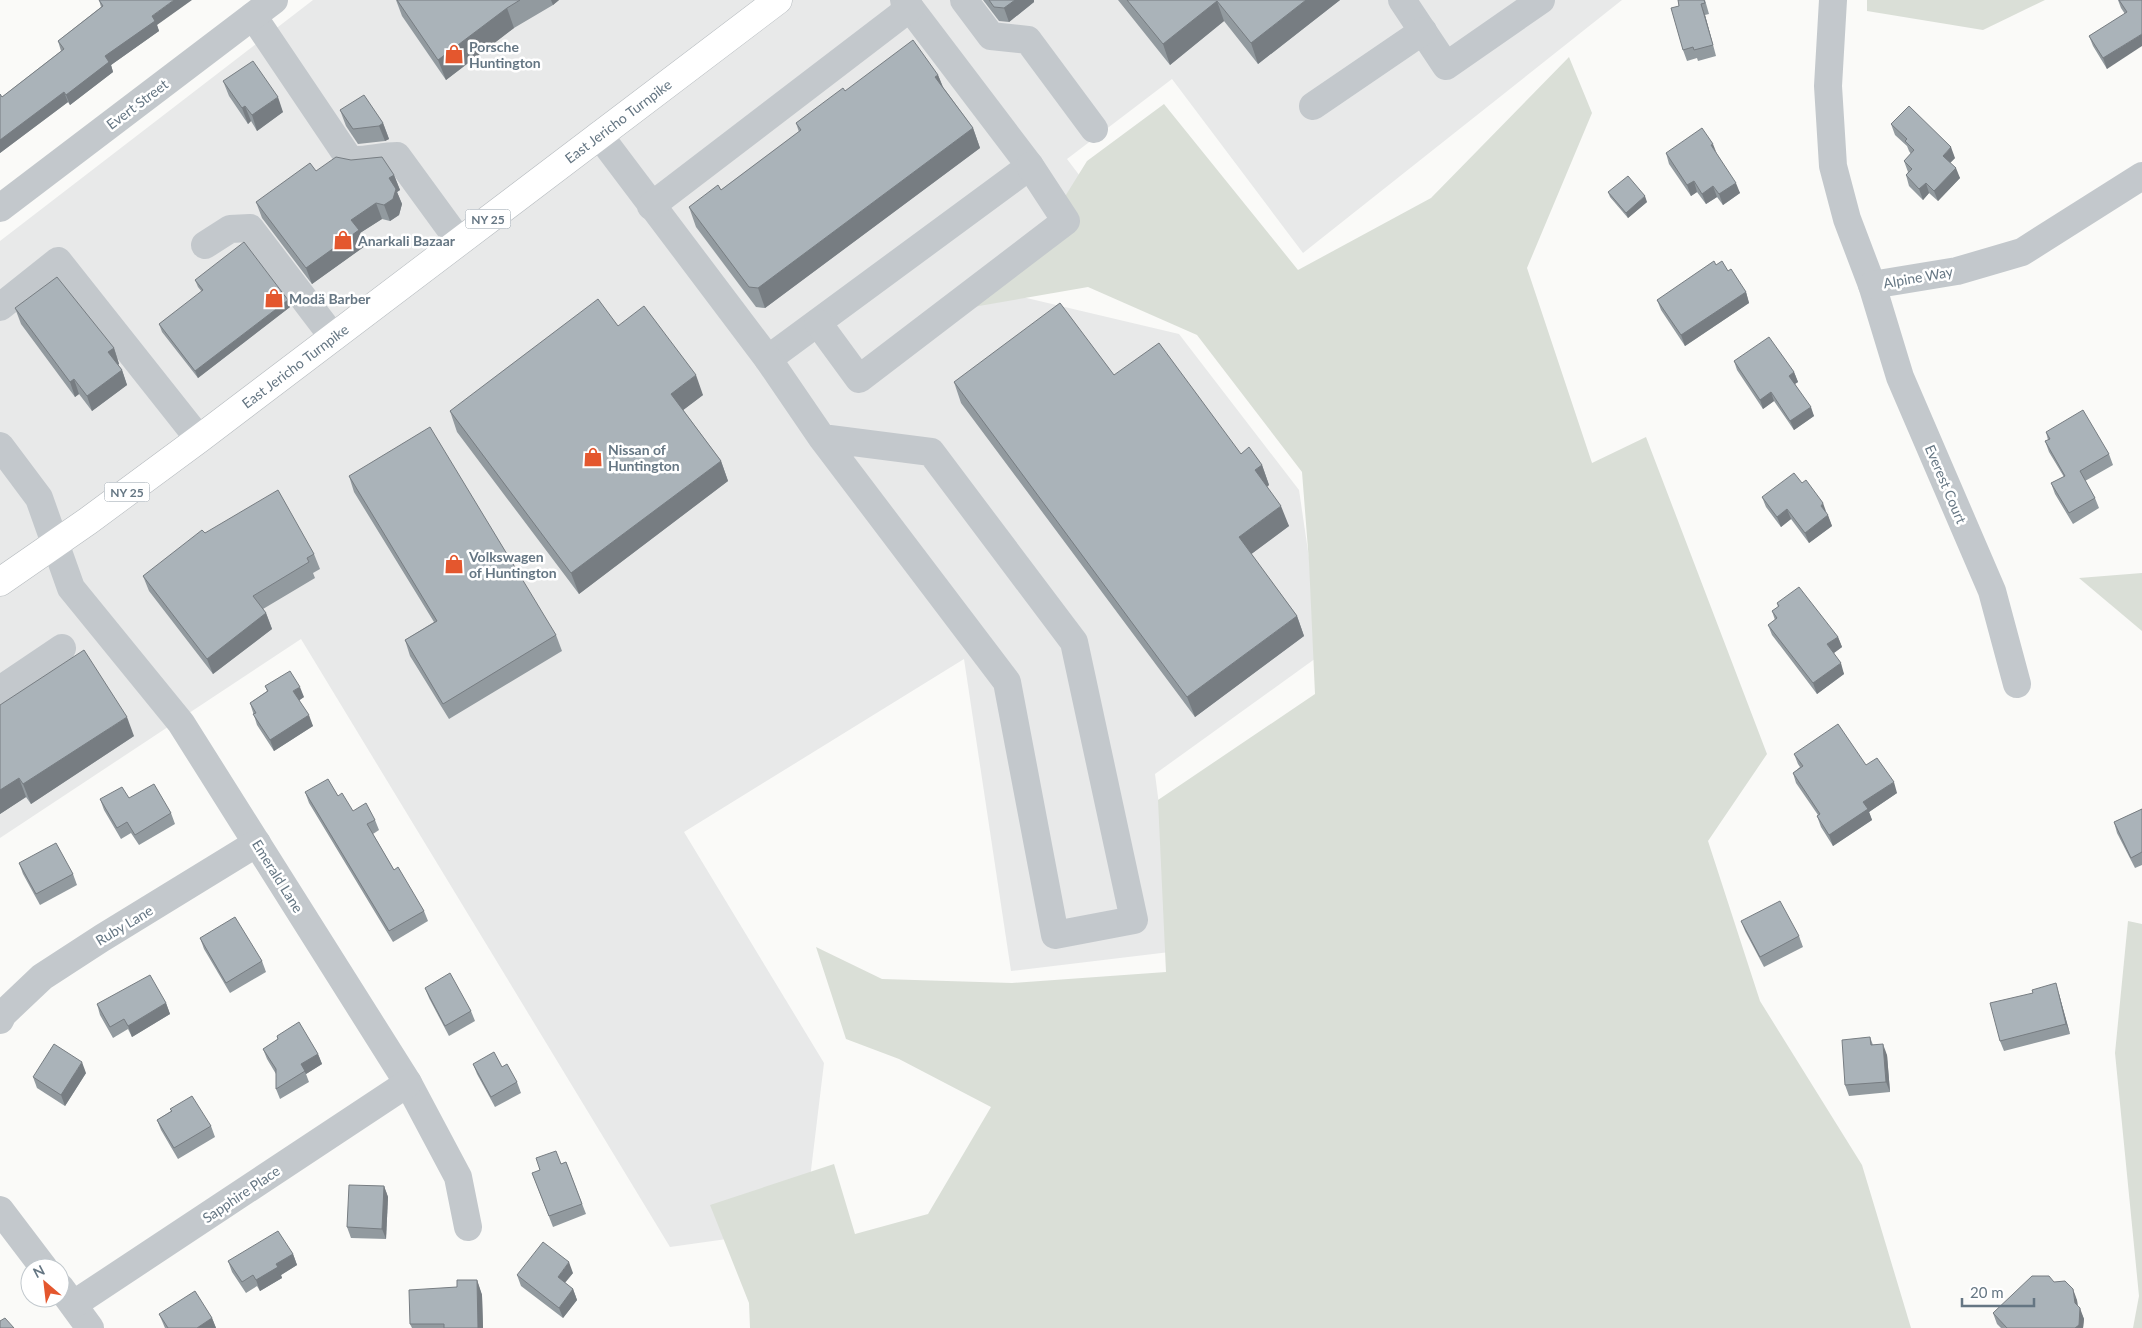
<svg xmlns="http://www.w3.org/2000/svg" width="2142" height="1328" viewBox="0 0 2142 1328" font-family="Lato,sans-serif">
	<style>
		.built { fill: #e8e9e9 }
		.green { fill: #dadfd7 }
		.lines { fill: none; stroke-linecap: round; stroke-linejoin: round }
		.major-casing { stroke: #b5babe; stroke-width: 29 }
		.minor { stroke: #c3c8cc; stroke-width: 28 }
		.major { stroke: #fff; stroke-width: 28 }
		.wall { fill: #929a9f }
		.shaded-wall { fill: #777d82 }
		.building { fill: #aab3b9; stroke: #777d82 }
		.labels { text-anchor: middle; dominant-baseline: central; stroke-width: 5; stroke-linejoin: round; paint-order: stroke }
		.shield { fill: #fff; stroke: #939fa8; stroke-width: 1 }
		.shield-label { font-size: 12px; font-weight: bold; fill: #657683 }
		.poi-label { font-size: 14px; font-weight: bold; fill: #657683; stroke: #fff; text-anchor: start }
		.street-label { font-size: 14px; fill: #657683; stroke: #fff }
	</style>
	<rect width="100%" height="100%" fill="#fafaf8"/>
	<!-- built -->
	<path class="built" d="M313,0H1622L1303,253L1172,79L1067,159L1108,213L1005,293L1179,334L1299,490L1323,653L1155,774L1178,951L1011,971L964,659L684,832L824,1063L804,1228L670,1247L301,639L0,838V241Z"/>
	<!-- green -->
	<g class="green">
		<path d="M1867,0H2045L1983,30L1867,11Z"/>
		<path d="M1569,57L1592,113L1527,268L1592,463L1646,437L1767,754L1708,841L1760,1001L1862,1165L1911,1328H750L749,1303L710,1205L834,1164L855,1234L928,1214L991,1107L899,1059L846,1039L816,947L882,979L1012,983L1166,972L1158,800L1315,694L1309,562L1302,472L1197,335L1088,287L956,310L1038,240L1087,161L1164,104L1298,270L1431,198Z"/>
		<path d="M2142,573V631L2079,578Z"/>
		<path d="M2128,921L2142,924V1328H2133L2139,1296L2115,1053Z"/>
	</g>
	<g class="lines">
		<defs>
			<path id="major" d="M0,582L88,521L199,439L778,0"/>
		</defs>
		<!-- major casing -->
		<use href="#major" class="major-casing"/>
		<!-- minor -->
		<g class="minor">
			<path d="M964,0L991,36L1028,40L1094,129"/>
			<path d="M1402,0L1446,66L1541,0"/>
			<path d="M1833,0L1828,86L1833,166L1847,219L1872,285L1900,377L1992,591L2017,684"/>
			<path d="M253,16L350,160C367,161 381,156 397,156L459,241"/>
			<path d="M1313,106L1423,31"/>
			<path d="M599,135L768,359L1030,166L904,0"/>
			<path d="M651,206L910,8"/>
			<path d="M0,208L274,0"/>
			<path d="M205,245L230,229L250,228L333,337"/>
			<path d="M1872,285L1957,271L2022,252L2142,176"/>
			<path d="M0,307L58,261L199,439"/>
			<path d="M818,323L859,379L1066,221L1030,166"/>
			<path d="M768,359L822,438L1007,682L1055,935L1134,920L1074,642L931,452L822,438"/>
			<path d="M0,446L39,498L71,588L181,723L408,1083L458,1177L468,1227"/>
			<path d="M0,690L62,648"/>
			<path d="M0,1020L3,1014L42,977L102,938L257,843"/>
			<path d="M0,1210L44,1268"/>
			<path d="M60,1287L90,1328"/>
			<path d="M74,1304L408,1083"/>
		</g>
		<!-- major -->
		<use href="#major" class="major"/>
	</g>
	<!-- wall -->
	<g class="wall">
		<path d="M99,0L157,25L159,31L111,65L113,72L70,105L68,102L0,153V94L2,97L61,51L58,41L101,7Z"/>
		<path d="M396,0H559L553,5L514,28L446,80L402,16Z"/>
		<path d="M983,0H1034V2L1009,22L999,21Z"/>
		<path d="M1118,0H1340L1258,64L1224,21L1170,65Z"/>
		<path d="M1678,0H1705L1709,14L1705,15L1716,56L1698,61L1697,58L1687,61L1683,50L1679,6Z"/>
		<path d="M2118,0H2142L2107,69L2093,46L2089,36L2125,14L2121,8Z"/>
		<path d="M938,75L943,87L973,128L980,148L765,308L756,307L696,227L689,207L721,190L799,132L796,123L845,91Z"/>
		<path d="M223,81L283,112L257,131L251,121L248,124L229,96Z"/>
		<path d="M340,110L383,123L389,139L385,141L358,144L346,126Z"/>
		<path d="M1891,124L1955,158L1950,163L1960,178L1938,201L1929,193L1923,200L1909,186L1906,175L1908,172L1904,161L1911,154L1909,151L1907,146L1895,135Z"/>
		<path d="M1666,153L1717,154L1740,193L1723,205L1717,197L1706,204L1697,192L1691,196L1669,164Z"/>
		<path d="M316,171L394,175L400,190L397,192L402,204L399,215L390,221L382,219L360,233L365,246L312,284L262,218L256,202Z"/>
		<path d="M1608,192L1647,202L1628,218L1610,197Z"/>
		<path d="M1716,265L1728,271L1746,292L1749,303L1685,346L1661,310L1657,300Z"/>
		<path d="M195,280L288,300L290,307L198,378L162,332L159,324L202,292L198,287Z"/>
		<path d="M15,308L114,348L119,364L118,365L122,370L127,385L92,411L79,394L75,397L21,324Z"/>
		<path d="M618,326L703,395L683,410L721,461L728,481L579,594L457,432L450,411Z"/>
		<path d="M1734,361L1794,372L1798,382L1795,384L1814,416L1794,430L1774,401L1763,409L1737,370Z"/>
		<path d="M1114,375L1241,454L1262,465L1269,485L1267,487L1289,526L1251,554L1297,616L1304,636L1195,717L961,403L954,382Z"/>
		<path d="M2046,432L2109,454L2113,465L2085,481L2095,498L2099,508L2073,524L2055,494L2051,483L2064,477L2049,452L2045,441L2048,440Z"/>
		<path d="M349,476L556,635L562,651L449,719L410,656L405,640L434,622L354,492Z"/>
		<path d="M1762,497L1827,514L1832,526L1809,543L1791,519L1781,527L1766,507Z"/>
		<path d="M205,533L314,554L320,569L313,573L315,578L263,609L266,613L272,629L213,674L149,591L143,576Z"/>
		<path d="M1777,603L1838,637L1842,647L1834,653L1844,674L1817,694L1772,635L1768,625L1775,620L1772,611L1778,607Z"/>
		<path d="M265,686L304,697L299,700L313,726L274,751L257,725L250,703L267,691Z"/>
		<path d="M0,705L134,736L31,804L26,797L0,814Z"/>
		<path d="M1794,754L1866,765L1897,793L1869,812L1872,820L1833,846L1821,827L1817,816L1818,815L1796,783L1793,773L1800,767L1798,764Z"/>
		<path d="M305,792L338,796L353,811L375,820L379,830L373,834L394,870L424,911L428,921L393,942L309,803Z"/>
		<path d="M129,798L171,813L175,824L139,845L131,833L121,839L104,810L100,799Z"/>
		<path d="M2142,809V865L2135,868L2117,833L2114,822Z"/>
		<path d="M19,863L73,874L77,885L40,905L23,874Z"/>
		<path d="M1741,921L1799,936L1803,947L1764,967L1745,931Z"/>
		<path d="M200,938L262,961L266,972L230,993L204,949Z"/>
		<path d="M425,988L471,1011L475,1021L449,1036L429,998Z"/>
		<path d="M2033,993L2059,994L2070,1034L2004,1051L2000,1041Z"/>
		<path d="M166,1003L170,1014L132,1037L128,1029L113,1038L100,1015L97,1004Z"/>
		<path d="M277,1036L318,1054L322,1064L306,1074L309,1082L280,1099L276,1089V1074L267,1059L263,1049L278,1039Z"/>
		<path d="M1870,1037L1873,1045L1887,1055L1890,1092L1849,1096L1845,1085Z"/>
		<path d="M473,1064L502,1067L517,1082L521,1093L495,1107L477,1074Z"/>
		<path d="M86,1073L65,1106L37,1088L33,1077Z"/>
		<path d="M170,1109L211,1126L215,1137L178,1159L161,1130L157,1120L171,1111Z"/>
		<path d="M566,1162L586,1214L553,1227L532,1173Z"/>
		<path d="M384,1186L388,1197L386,1239L351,1238L347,1227Z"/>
		<path d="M293,1254L297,1265L281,1275L282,1278L260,1291L257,1286L246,1293L232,1272L228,1261Z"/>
		<path d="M573,1273L565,1283L573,1289L577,1300L563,1318L521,1286L517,1275Z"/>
		<path d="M477,1280L482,1295L483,1328H412L410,1324L457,1287Z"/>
		<path d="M2054,1282L2077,1300L2078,1306L2084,1319L2083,1328H2001L1997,1324L1993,1313Z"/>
		<path d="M159,1314L212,1318L216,1328H165Z"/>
	</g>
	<!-- shaded-wall -->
	<g class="shaded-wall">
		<path d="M174,0H192L157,25L159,31L111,65L113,72L70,105L66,95L105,56L152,16Z"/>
		<path d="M551,0H559L553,5Z"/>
		<path d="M1015,0H1034V2L1009,22L1004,8Z"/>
		<path d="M1306,0H1340L1258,64L1251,43Z"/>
		<path d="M1217,1L1224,21L1170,65L1163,44Z"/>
		<path d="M1701,4L1705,15L1716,56L1713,45Z"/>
		<path d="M507,8L514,28L446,80L438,60Z"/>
		<path d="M2142,34V46L2107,69L2103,58Z"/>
		<path d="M938,75L946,95L935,77Z"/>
		<path d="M64,92L68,102L0,153V140Z"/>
		<path d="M278,97L283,112L257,131L252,115Z"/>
		<path d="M245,106L251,121L248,124L242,108Z"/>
		<path d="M383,123L389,139L385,141L379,126Z"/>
		<path d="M973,128L980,148L765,308L758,288Z"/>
		<path d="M1713,144L1717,154L1711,145Z"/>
		<path d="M1951,147L1955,158L1947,166L1943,156Z"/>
		<path d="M1956,168L1960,178L1938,201L1934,191Z"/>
		<path d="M394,175L400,190L397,192L402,204L399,215L390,221L384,205L389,178Z"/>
		<path d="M1694,181L1697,192L1691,196L1687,185Z"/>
		<path d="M1736,183L1740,193L1723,205L1719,194Z"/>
		<path d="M1926,183L1929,193L1923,200L1919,189Z"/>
		<path d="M1713,186L1717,197L1706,204L1702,194Z"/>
		<path d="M1645,196L1647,202L1628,218L1626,213Z"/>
		<path d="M376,203L382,219L360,233L365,246L312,284L306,268L351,220Z"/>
		<path d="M1746,292L1749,303L1685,346L1681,335Z"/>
		<path d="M288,300L290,307L198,378L195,371Z"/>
		<path d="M114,348L119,364L114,367L108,352Z"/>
		<path d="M122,370L127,385L92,411L87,396Z"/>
		<path d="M1794,372L1798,382L1793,385L1789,376Z"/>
		<path d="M696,375L703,395L678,414L671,394Z"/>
		<path d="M74,379L79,394L75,397L70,382Z"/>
		<path d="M1771,392L1774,401L1763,409L1760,400Z"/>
		<path d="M1811,407L1814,416L1794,430L1790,421Z"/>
		<path d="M721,461L728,481L579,594L571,573Z"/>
		<path d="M1262,465L1269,485L1262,490L1255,470Z"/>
		<path d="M1823,503L1827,514L1821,506Z"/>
		<path d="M1281,506L1289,526L1246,558L1239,537Z"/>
		<path d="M1787,509L1791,519L1781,527L1777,517Z"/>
		<path d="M1828,515L1832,526L1809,543L1805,533Z"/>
		<path d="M266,613L272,629L213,674L207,659Z"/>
		<path d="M1297,616L1304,636L1195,717L1187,697Z"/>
		<path d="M1838,637L1842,647L1831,655L1827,644Z"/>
		<path d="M1841,663L1844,674L1817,694L1813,683Z"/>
		<path d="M300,687L304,697L297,702L293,691Z"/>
		<path d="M309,715L313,726L274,751L270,740Z"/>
		<path d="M127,717L134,736L31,804L23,784Z"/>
		<path d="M19,778L26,797L0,814V790Z"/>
		<path d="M1894,782L1897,793L1869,812L1872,820L1833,846L1829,835L1863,802Z"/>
		<path d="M2056,983L2059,994L2070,1034L2066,1024Z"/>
		<path d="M166,1003L170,1014L132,1037L128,1026Z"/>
		<path d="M1883,1044L1887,1055L1890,1092L1886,1082Z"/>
		<path d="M318,1054L322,1064L306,1074L301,1064Z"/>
		<path d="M82,1062L86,1073L65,1106L61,1095Z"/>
		<path d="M384,1186L388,1197L386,1239L382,1229Z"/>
		<path d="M293,1254L297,1265L281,1275L282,1278L260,1291L256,1280L276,1264Z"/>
		<path d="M569,1262L573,1273L561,1287L558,1277Z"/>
		<path d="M477,1280L482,1295L483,1328H478Z"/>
		<path d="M573,1289L577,1300L563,1318L559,1308Z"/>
		<path d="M2073,1289L2077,1300L2078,1313L2075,1303Z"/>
		<path d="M2080,1308L2084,1319L2083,1328H2075Z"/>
		<path d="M212,1318L216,1328H197Z"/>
	</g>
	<!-- building -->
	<g class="building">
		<path d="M99,0H174L152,16L155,21L105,56L109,62L66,95L64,92L0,140V94L2,97L64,49L58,41L103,6Z"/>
		<path d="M397,0H520L507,8L438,60Z"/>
		<path d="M989,0H1015L1004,8L994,7Z"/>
		<path d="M1127,0H1306L1251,43L1217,1L1163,44Z"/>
		<path d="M1678,0H1704L1705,3L1701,4L1713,45L1694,50L1693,47L1683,50L1671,8L1679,6Z"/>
		<path d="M2119,0H2142V34L2103,58L2089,36L2127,12Z"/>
		<path d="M913,40L938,75L935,77L973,128L758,288L749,287L689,207L718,185L721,190L801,130L796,123L843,88L845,91Z"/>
		<path d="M253,61L278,97L252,115L245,106L242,108L223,81Z"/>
		<path d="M364,95L383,123L379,126L353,129L340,110Z"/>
		<path d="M1909,106L1951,147L1943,156L1956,168L1934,191L1926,183L1919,189L1906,175L1912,169L1904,161L1914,150L1905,141L1907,139L1891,124Z"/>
		<path d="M1702,128L1713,144L1711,145L1736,183L1719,194L1713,186L1702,194L1694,181L1687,185L1666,153Z"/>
		<path d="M336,157L351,160L382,157L394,175L389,178L396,189L393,199L384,205L376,203L351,220L359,230L306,268L256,202L310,163L316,171Z"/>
		<path d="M1628,176L1645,196L1626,213L1608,192Z"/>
		<path d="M244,242L288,300L195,371L159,324L203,290L195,280Z"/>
		<path d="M1714,261L1716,265L1722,261L1728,271L1731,269L1746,292L1681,335L1657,300Z"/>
		<path d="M57,277L114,348L108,352L122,370L87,396L74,379L70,382L15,308Z"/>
		<path d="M598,299L618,326L644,306L696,375L671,394L721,461L571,573L450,411Z"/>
		<path d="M1060,303L1114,375L1159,343L1241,454L1249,447L1262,465L1255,470L1281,506L1239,537L1297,616L1187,697L954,382Z"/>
		<path d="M1769,337L1794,372L1789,376L1811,407L1790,421L1771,392L1760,400L1734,361Z"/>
		<path d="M2083,410L2109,454L2080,471L2095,498L2069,513L2051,483L2065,476L2045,441L2050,439L2046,432Z"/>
		<path d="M430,427L556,635L443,704L405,640L437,621L349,476Z"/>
		<path d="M1794,473L1802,483L1806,480L1823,503L1821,506L1828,515L1805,533L1787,509L1777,517L1762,497Z"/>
		<path d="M278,490L314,554L307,558L309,562L253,596L266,613L207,659L143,576L202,530L205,533Z"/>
		<path d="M1799,587L1838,637L1827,644L1841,663L1813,683L1768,625L1777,618L1772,611L1779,606L1777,603Z"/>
		<path d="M84,650L127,717L23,784L19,778L0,790V705Z"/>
		<path d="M290,671L300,687L293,691L309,715L270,740L253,714L256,713L250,703L268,691L265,686Z"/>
		<path d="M1838,724L1866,765L1877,758L1894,782L1863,802L1868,809L1829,835L1817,816L1820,814L1793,773L1803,766L1794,754Z"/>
		<path d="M328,779L338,796L342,793L353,811L366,803L375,820L367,824L394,870L398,867L424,911L389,931L305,792Z"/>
		<path d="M154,784L171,813L135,835L127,822L117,828L100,799L122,787L129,798Z"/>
		<path d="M2142,809V852L2131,858L2114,822Z"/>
		<path d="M56,843L73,874L36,894L19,863Z"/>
		<path d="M1780,901L1799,936L1760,957L1741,921Z"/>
		<path d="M235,917L262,961L226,983L200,938Z"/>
		<path d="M450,973L471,1011L445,1026L425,988Z"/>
		<path d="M150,975L166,1003L128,1026L124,1019L110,1027L97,1004Z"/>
		<path d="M2056,983L2066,1024L2000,1041L1990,1003L2033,993L2032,990Z"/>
		<path d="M299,1022L318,1054L301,1064L305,1071L276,1089V1069L263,1049L278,1039L277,1036Z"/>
		<path d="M1870,1037L1871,1045L1883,1044L1886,1082L1845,1085L1842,1040Z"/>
		<path d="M54,1044L82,1062L61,1095L33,1077Z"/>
		<path d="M494,1052L502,1067L507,1064L517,1082L491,1097L473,1064Z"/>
		<path d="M192,1096L211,1126L174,1148L157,1120L172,1111L170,1109Z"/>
		<path d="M556,1151L561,1164L566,1162L582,1204L549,1216L532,1173L540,1170L536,1158Z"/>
		<path d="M349,1185L384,1186L382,1229L347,1227Z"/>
		<path d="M278,1231L293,1254L276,1264L278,1267L256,1280L253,1275L242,1282L228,1261Z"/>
		<path d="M543,1242L569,1262L558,1277L573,1289L559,1308L517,1275Z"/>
		<path d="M2032,1276H2049L2054,1282L2065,1281L2073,1289L2075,1303L2080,1308L2079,1325L2075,1328H2007L1993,1313Z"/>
		<path d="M457,1280H477L478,1328H444V1324H410L409,1290L457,1287Z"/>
		<path d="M195,1291L212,1318L197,1328H168L159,1314Z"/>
		<path d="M5,1318L14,1328H0V1321Z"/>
	</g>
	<!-- icons -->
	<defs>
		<symbol id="shop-bare" viewBox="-9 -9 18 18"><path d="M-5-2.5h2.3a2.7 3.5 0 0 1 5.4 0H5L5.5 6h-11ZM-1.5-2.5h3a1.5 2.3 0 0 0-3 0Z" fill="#e4572e" stroke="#fff" stroke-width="2.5" paint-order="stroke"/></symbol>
	</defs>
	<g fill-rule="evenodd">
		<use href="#shop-bare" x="440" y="40" width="28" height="28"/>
		<use href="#shop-bare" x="329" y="226" width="28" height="28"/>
		<use href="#shop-bare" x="260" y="284" width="28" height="28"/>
		<use href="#shop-bare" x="579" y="443" width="28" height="28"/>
		<use href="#shop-bare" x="440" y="550" width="28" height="28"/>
	</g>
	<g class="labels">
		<!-- shield labels -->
		<g class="shield">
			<rect x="465.5" y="209.5" width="45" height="19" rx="4"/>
			<rect x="104.5" y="482.5" width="45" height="19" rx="4"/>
		</g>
		<g class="shield-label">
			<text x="488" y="219">NY 25</text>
			<text x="127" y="492">NY 25</text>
		</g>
		<!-- poi labels -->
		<g class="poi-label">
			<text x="469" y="46">Porsche<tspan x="469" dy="16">Huntington</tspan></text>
			<text x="358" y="240">Anarkali Bazaar</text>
			<text x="289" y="298">Modä Barber</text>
			<text x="608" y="449">Nissan of<tspan x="608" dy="16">Huntington</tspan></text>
			<text x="469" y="556">Volkswagen<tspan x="469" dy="16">of Huntington</tspan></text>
		</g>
		<!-- street labels -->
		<g class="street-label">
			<text transform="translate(137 104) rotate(-37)">Evert Street</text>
			<text transform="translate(618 121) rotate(-37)">East Jericho Turnpike</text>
			<text transform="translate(1918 277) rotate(-10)">Alpine Way</text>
			<text transform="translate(295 366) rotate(-37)">East Jericho Turnpike</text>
			<text transform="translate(1946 484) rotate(67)">Everest Court</text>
			<text transform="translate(278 876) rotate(58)">Emerald Lane</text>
			<text transform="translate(124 925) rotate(-31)">Ruby Lane</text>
			<text transform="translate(241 1194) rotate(-34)">Sapphire Place</text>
		</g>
	</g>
	<!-- north arrow -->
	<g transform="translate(45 1283) rotate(332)"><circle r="24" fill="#ffffff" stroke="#c1c8cd"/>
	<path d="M0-4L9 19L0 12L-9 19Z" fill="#e4572e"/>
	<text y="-8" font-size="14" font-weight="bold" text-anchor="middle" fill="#657683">N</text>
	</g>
	<!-- scale -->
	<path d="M1962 1298v8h72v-8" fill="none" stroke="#657683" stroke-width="2.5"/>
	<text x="1970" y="1298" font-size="15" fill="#657683" stroke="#ffffff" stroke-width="4" paint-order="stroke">20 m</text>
</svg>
